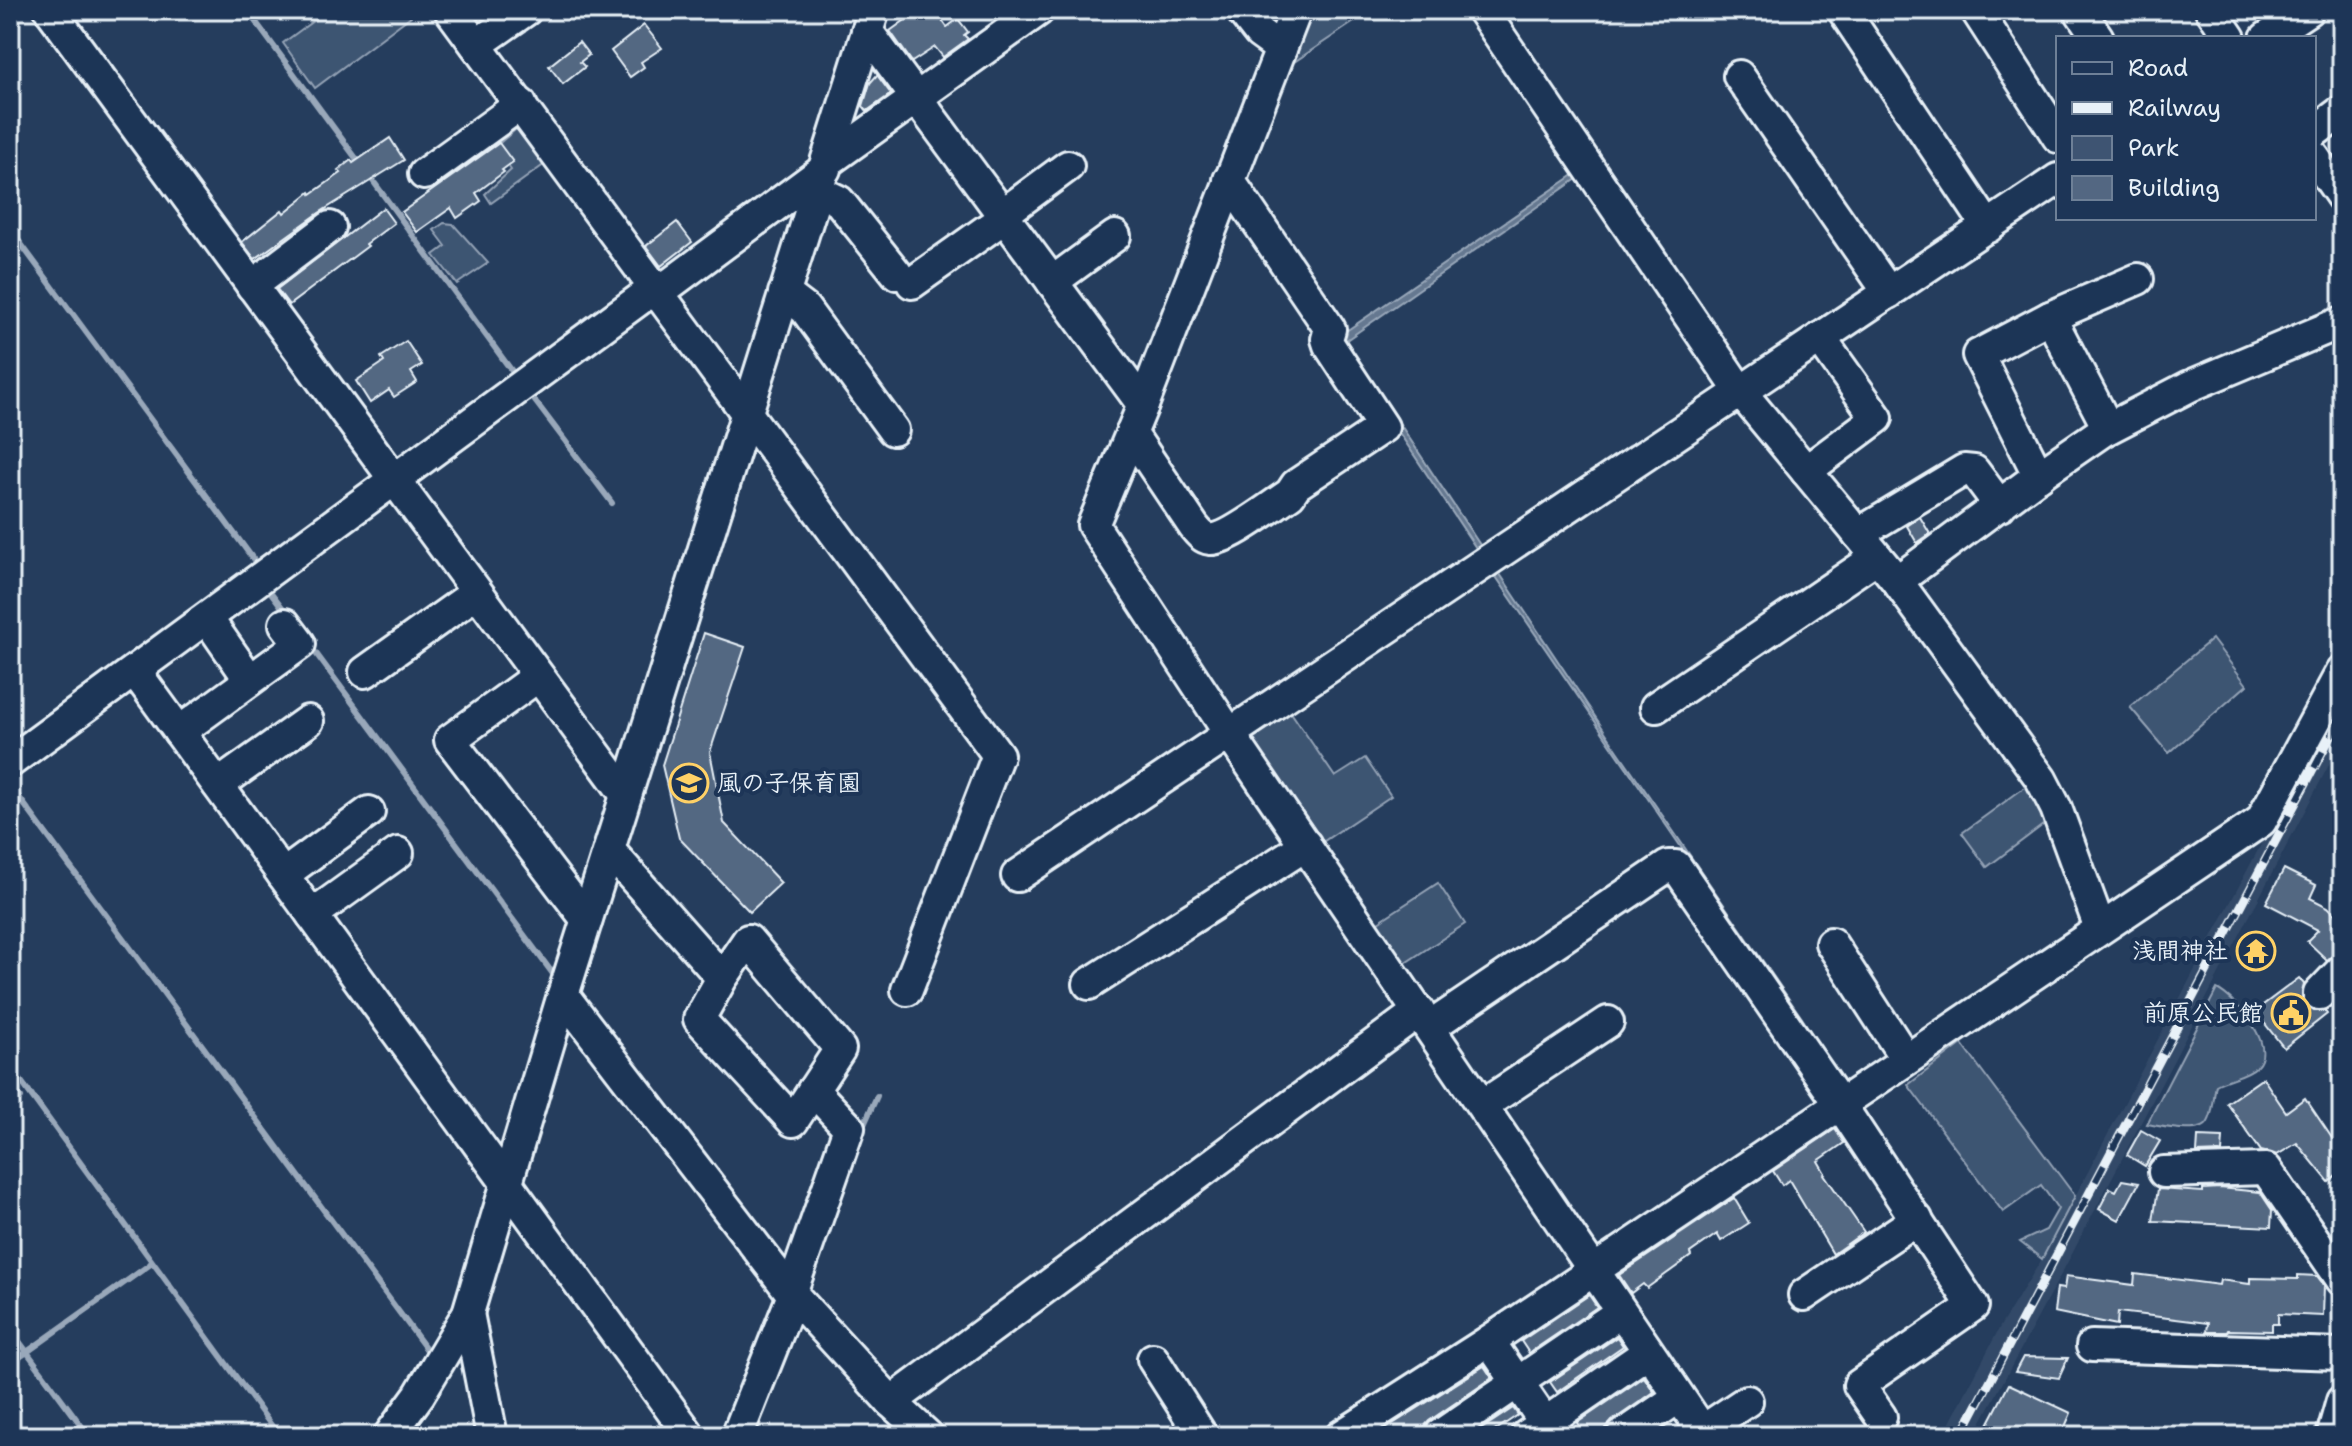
<svg xmlns="http://www.w3.org/2000/svg" width="2352" height="1446" viewBox="0 0 2352 1446" font-family="'Shantell Sans','Klee One',sans-serif">
	<style>
		.built { fill: #334a68 }
		.green { fill: #3e5472; stroke: #93a2b5; stroke-width: 2 }
		.water { fill: #657890; stroke: #99a8ba; stroke-width: 2 }
		.lines { fill: none; stroke-linecap: round; stroke-linejoin: round }
		.stream { stroke: #99a8ba; stroke-width: 6 }
		.building { fill: #536782; stroke: #e8f1f8; stroke-width: 2 }
		.minor-casing { stroke: #e8f1f8; stroke-width: 36 }
		.minor { stroke: #1d3557; stroke-width: 30 }
		.rail-casing { stroke: #e8f1f8; stroke-width: 9 }
		.rail { stroke: #1d3557; stroke-width: 6; stroke-dasharray: 18; stroke-linecap: butt }
		.labels { text-anchor: middle; dominant-baseline: central; stroke-width: 8; stroke-linejoin: round; paint-order: stroke }
		.poi-label { font-size: 24px; font-weight: bold; fill: #e8f1f8; stroke: #1d3557; text-anchor: end }
	</style>
	<rect width="100%" height="100%" fill="#253d5d"/>
	<filter id="ink" filterUnits="userSpaceOnUse"><feTurbulence type="fractalNoise" baseFrequency=".0125" numOctaves="2"/><feDisplacementMap in="SourceGraphic" scale="16" xChannelSelector="R" yChannelSelector="G"/><feConvolveMatrix kernelMatrix="1 2 1 2 8 2 1 2 1" color-interpolation-filters="sRGB"/></filter>
	<g filter="url(#ink)">
		<!-- built -->
		<path class="built" d="M2342,691V740L2073,1252L1974,1436H1943L2001,1325L2042,1259Z"/>
		<!-- green -->
		<g class="green">
			<path d="M328,10H419L315,88L283,43Z"/>
			<path d="M1311,10H1359L1363,16L1288,66Z"/>
			<path d="M522,124L549,161L491,203L485,194L511,170L495,147Z"/>
			<path d="M444,223L453,224L488,263L457,284L434,255L446,246L434,230Z"/>
			<path d="M2212,639L2247,685L2169,753L2130,707Z"/>
			<path d="M1286,705L1335,777L1365,758L1391,796L1318,845L1243,734Z"/>
			<path d="M2032,782L2047,822L1987,867L1962,833Z"/>
			<path d="M1438,883L1465,924L1399,967L1372,926Z"/>
			<path d="M2217,989C2236,999 2277,1045 2257,1066C2247,1076 2228,1078 2216,1085C2213,1097 2214,1112 2208,1122C2201,1136 2161,1126 2147,1124Z"/>
			<path d="M1962,1044L2075,1196L2042,1259L2020,1242L2046,1230L2058,1209L2041,1185L2003,1212L1908,1085Z"/>
		</g>
		<!-- water -->
		<g class="water">
			<path d="M1578,172L1581,176L1345,341L1484,551L1480,554L1336,338Z"/>
			<path d="M1494,565L1618,751L1802,1018L1846,1088L1490,568Z"/>
		</g>
		<g class="lines">
			<!-- stream -->
			<g class="stream">
				<path d="M247,10L361,165"/>
				<path d="M368,174L517,378"/>
				<path d="M10,229L259,567"/>
				<path d="M529,393L612,503"/>
				<path d="M266,586L288,615"/>
				<path d="M309,644L556,978"/>
				<path d="M10,785L427,1350"/>
				<path d="M10,1066L279,1436"/>
				<path d="M10,1106L21,1098"/>
				<path d="M862,1129L877,1096"/>
				<path d="M10,1329L89,1436"/>
				<path d="M10,1364L152,1263"/>
			</g>
		</g>
		<!-- building -->
		<g class="building">
			<path d="M919,10H935L947,27L958,19L968,32L964,35L968,39L943,57L935,47L912,62L890,31Z"/>
			<path d="M644,25L662,48L641,62L644,67L630,77L611,51Z"/>
			<path d="M579,42L589,55L580,62L585,67L563,84L549,66Z"/>
			<path d="M877,75L891,94L867,111L863,106L870,83Z"/>
			<path d="M390,138L404,160L319,213L255,259L242,242L282,210L284,213L310,192L311,194L341,173L338,170L351,160L353,163Z"/>
			<path d="M499,143L513,162L502,170L504,172L476,193L481,201L457,218L451,208L417,232L402,212Z"/>
			<path d="M383,208L394,223L366,244L368,246L289,305L277,289Z"/>
			<path d="M677,222L692,242L661,266L646,246Z"/>
			<path d="M406,341L422,365L411,372L417,382L394,397L389,390L370,403L356,381L384,362L381,357Z"/>
			<path d="M1920,517L1930,534L1917,543L1907,526Z"/>
			<path d="M704,633L745,647L710,752L724,823L781,883L750,912L679,838L662,765Z"/>
			<path d="M2284,869L2316,885L2310,898L2328,907L2342,921V948L2327,960L2307,941L2318,930L2266,903Z"/>
			<path d="M2252,940L2268,948L2261,963L2244,955Z"/>
			<path d="M2299,978L2304,984L2302,998L2306,1006L2314,1011H2325L2327,1014L2284,1048L2255,1011Z"/>
			<path d="M2263,1078L2286,1112L2305,1098L2332,1138L2342,1130V1171L2329,1182L2297,1143L2277,1155L2261,1151L2227,1103Z"/>
			<path d="M1835,1129L1844,1143L1818,1161L1825,1173L1824,1174L1864,1232L1833,1254L1789,1180L1782,1185L1773,1171Z"/>
			<path d="M2141,1130L2160,1141L2145,1166L2127,1155Z"/>
			<path d="M2198,1137L2223,1138L2222,1152L2197,1153Z"/>
			<path d="M2122,1180L2139,1183L2119,1220L2099,1209L2110,1188L2116,1191Z"/>
			<path d="M2220,1188L2260,1192L2272,1210L2271,1227L2153,1221L2158,1189L2203,1192V1189Z"/>
			<path d="M1734,1198L1749,1223L1721,1241L1717,1234L1690,1253L1691,1256L1647,1288L1643,1284L1631,1293L1619,1275Z"/>
			<path d="M2135,1274L2219,1285L2220,1280L2250,1284V1278L2298,1279V1275L2317,1276L2324,1285L2323,1316L2278,1314V1324H2272V1331L2228,1330L2227,1332H2207L2208,1323L2152,1316L2118,1312L2117,1325L2054,1312L2057,1288L2064,1289L2066,1276L2134,1285Z"/>
			<path d="M1589,1295L1597,1307L1529,1353L1521,1341Z"/>
			<path d="M1617,1337L1623,1346L1557,1392L1550,1382Z"/>
			<path d="M2023,1357L2068,1358L2059,1378L2015,1372Z"/>
			<path d="M1484,1366L1492,1378L1429,1421L1423,1428L1421,1436H1374Z"/>
			<path d="M1644,1377L1654,1392L1612,1421L1606,1428L1604,1436H1587L1577,1423Z"/>
			<path d="M2009,1384L2071,1413L2061,1436H1982Z"/>
			<path d="M1513,1408L1518,1415L1487,1436H1471Z"/>
		</g>
		<g class="lines">
			<defs>
				<g id="minor">
					<path d="M50,10L626,795"/>
					<path d="M450,10L998,755L907,990"/>
					<path d="M1241,10L1259,33L1281,49"/>
					<path d="M1296,10L1143,405L1093,525L1229,733L1706,1436"/>
					<path d="M1482,10L1740,391L1897,581L2041,779L2056,808L2100,928"/>
					<path d="M1843,10L1988,227"/>
					<path d="M1976,10L2058,137"/>
					<path d="M2079,10L2098,38"/>
					<path d="M2211,10L2230,38"/>
					<path d="M867,31L1143,405"/>
					<path d="M2266,38L2308,10"/>
					<path d="M476,45L526,10"/>
					<path d="M1739,76L1889,293"/>
					<path d="M2314,132L2342,111"/>
					<path d="M2314,157L2342,197"/>
					<path d="M827,162L1039,10"/>
					<path d="M424,174L521,104"/>
					<path d="M818,191L839,201L897,274"/>
					<path d="M1003,214L1068,166"/>
					<path d="M1052,282L1115,236"/>
					<path d="M912,283L1005,217"/>
					<path d="M252,286L330,227"/>
					<path d="M658,293L825,169"/>
					<path d="M784,293L805,309L893,430"/>
					<path d="M2050,317L2108,428"/>
					<path d="M1131,433L1194,527C1198,532 1203,538 1210,539C1227,541 1274,504 1290,494L1296,485L1383,427L1329,345L1327,339L1330,329L1229,180"/>
					<path d="M1806,471L1877,418L1820,338"/>
					<path d="M2039,476L1978,355L2050,317L2138,279"/>
					<path d="M1858,534L1964,470L1974,471L2000,506"/>
					<path d="M1897,581L2045,471L2103,431L2190,386L2342,322"/>
					<path d="M207,618L250,680"/>
					<path d="M135,671L690,1436"/>
					<path d="M365,672L476,593"/>
					<path d="M538,676L450,740L587,920"/>
					<path d="M1656,707L1877,557"/>
					<path d="M179,732L300,644L285,624"/>
					<path d="M10,762L655,288"/>
					<path d="M218,785L308,721"/>
					<path d="M609,850L722,978L699,1019L793,1121L840,1049L748,940L722,978"/>
					<path d="M283,875L369,812"/>
					<path d="M1017,876L2058,179"/>
					<path d="M312,915L398,853"/>
					<path d="M1831,943L1906,1059"/>
					<path d="M1089,984L1306,845"/>
					<path d="M2319,994L2342,970"/>
					<path d="M563,995L793,1295L891,1402L928,1436"/>
					<path d="M1430,1027L1668,866H1676L1840,1104L1973,1306L1859,1385L1881,1417"/>
					<path d="M1483,1105L1608,1022"/>
					<path d="M2164,1172L2266,1169L2342,1280"/>
					<path d="M791,1293L849,1128L813,1090"/>
					<path d="M1804,1295L1917,1219"/>
					<path d="M468,1313L492,1436"/>
					<path d="M1489,1341L1554,1436"/>
					<path d="M2092,1346L2342,1354"/>
					<path d="M1153,1359L1202,1436"/>
					<path d="M891,1402L1419,1011"/>
					<path d="M1702,1431L1747,1401"/>
					<path d="M389,1436L419,1395L468,1313L563,995L874,10"/>
					<path d="M737,1436L793,1295"/>
					<path d="M1341,1436L1489,1341L2261,821L2342,671"/>
					<path d="M1439,1436L1621,1312"/>
					<path d="M1526,1436L1648,1352"/>
					<path d="M1622,1436L1679,1397"/>
					<path d="M2332,1436L2342,1401"/>
				</g>
			</defs>
			<!-- minor casing -->
			<use href="#minor" class="minor-casing"/>
			<!-- minor -->
			<use href="#minor" class="minor"/>
			<defs>
				<path id="rail" d="M1961,1436L2342,715"/>
			</defs>
			<!-- rail casing -->
			<use href="#rail" class="rail-casing"/>
			<!-- rail -->
			<use href="#rail" class="rail"/>
		</g>
	</g>
	<!-- icons -->
	<defs>
		<symbol id="school-ring" viewBox="-11 -11 22 22"><circle r="9.5" fill="#1d3557" stroke="#ffd166" stroke-width="1.5"/><path d="M0-5L7-2L0 1L-7-2ZM-4 1L0 2.5L4 1V4Q0 6-4 4Z" fill="#ffd166"/></symbol>
		<symbol id="temple-ring" viewBox="-11 -11 22 22"><circle r="9.5" fill="#1d3557" stroke="#ffd166" stroke-width="1.5"/><path d="M0-6L5-2H3V0L6.5 2.5H4V6H1.5V3h-3V6H-4V2.5H-6.5L-3 0V-2H-5Z" fill="#ffd166"/></symbol>
		<symbol id="civic-ring" viewBox="-11 -11 22 22"><circle r="9.5" fill="#1d3557" stroke="#ffd166" stroke-width="1.5"/><path d="M-.6-6.5H3V-4.5H.6V-3L4-1V1h2V6H-6V1h2V-1L-.6-3ZM-1.2 2.5V6h2.4V2.5Z" fill="#ffd166"/></symbol>
	</defs>
	<g fill-rule="evenodd">
		<use href="#school-ring" x="667" y="761" width="44" height="44"/>
		<use href="#temple-ring" x="2234" y="929" width="44" height="44"/>
		<use href="#civic-ring" x="2269" y="991" width="44" height="44"/>
	</g>
	<g class="labels">
		<!-- poi labels -->
		<g class="poi-label">
			<text x="717" y="783" text-anchor="start">風の子保育園</text>
			<text x="2228" y="951">浅間神社</text>
			<text x="2263" y="1013">前原公民館</text>
		</g>
	</g>
	<!-- margin -->
	<rect width="2352" height="1446" fill="none" stroke="#1d3557" stroke-width="40"/>
	<rect x="20" y="20" width="2312" height="1406" fill="none" stroke="#e8f1f8" stroke-width="3" filter="url(#ink)"/>
	<!-- legend -->
	<rect x="2056" y="36" width="260" height="184" fill="#1d3557" stroke="#6e8097" stroke-width="2"/>
	<rect x="2072" y="62" width="40" height="12" fill="#1d3557" stroke="#6e8097" stroke-width="2"/>
	<text x="2128" y="76" font-size="24" fill="#e8f1f8">Road</text>
	<rect x="2072" y="102" width="40" height="12" fill="#e8f1f8" stroke="#6e8097" stroke-width="2"/>
	<text x="2128" y="116" font-size="24" fill="#e8f1f8">Railway</text>
	<rect x="2072" y="136" width="40" height="24" fill="#3e5472" stroke="#6e8097" stroke-width="2"/>
	<text x="2128" y="156" font-size="24" fill="#e8f1f8">Park</text>
	<rect x="2072" y="176" width="40" height="24" fill="#536782" stroke="#6e8097" stroke-width="2"/>
	<text x="2128" y="196" font-size="24" fill="#e8f1f8">Building</text>
</svg>
